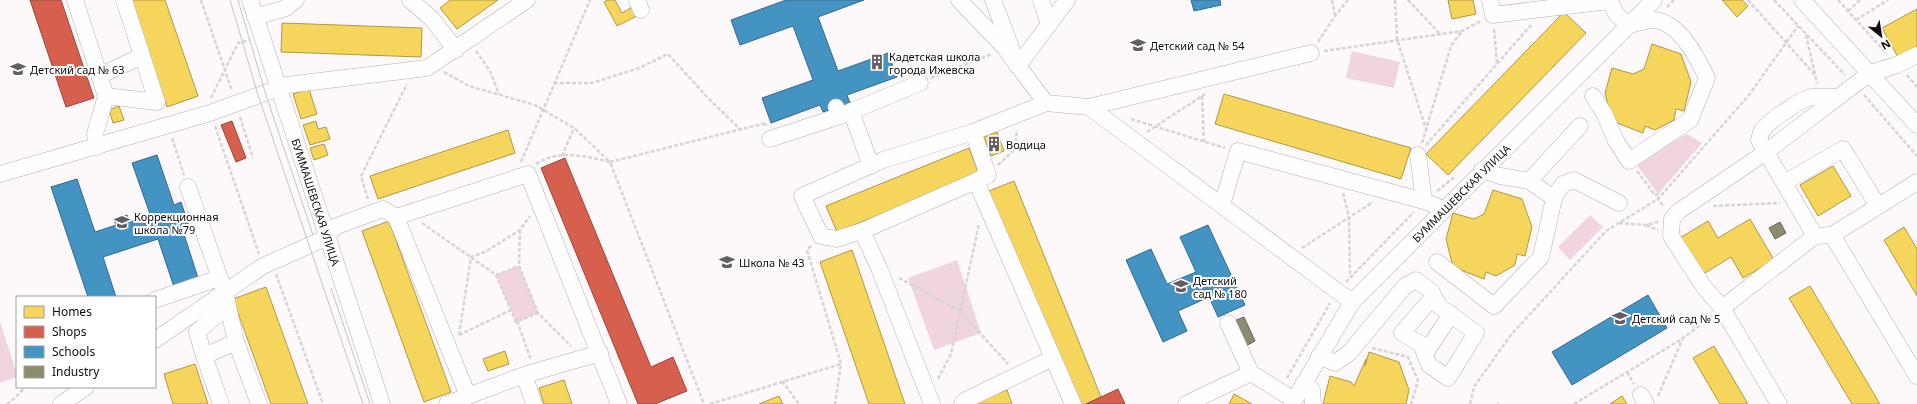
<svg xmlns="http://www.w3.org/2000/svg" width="1917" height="404" viewBox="0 0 1917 404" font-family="'Noto Sans',sans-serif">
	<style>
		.green { fill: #f0d4e0 }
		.homes { fill: #f6d55c; stroke: #b19844 }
		.shops { fill: #d6604d; stroke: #9b463a }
		.schools { fill: #4393c3; stroke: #346a8c }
		.industry { fill: #8c8c6e; stroke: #676551 }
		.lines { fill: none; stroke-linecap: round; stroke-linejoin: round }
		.minor-casing { stroke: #b5b0b2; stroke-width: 17 }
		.path { stroke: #d6d4d5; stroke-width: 2.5; stroke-dasharray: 4 2; stroke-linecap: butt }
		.minor { stroke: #fffefe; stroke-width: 16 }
		.tram { stroke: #c6c5c5; stroke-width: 1 }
		.labels { text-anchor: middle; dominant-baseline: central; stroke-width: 4; stroke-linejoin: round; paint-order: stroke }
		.poi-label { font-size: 11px; fill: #110b0d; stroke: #fff; text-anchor: start }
		.street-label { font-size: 11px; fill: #110b0d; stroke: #fff }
	</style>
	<rect width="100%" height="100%" fill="#fdf8fa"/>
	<!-- green -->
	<g class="green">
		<path d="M1352,51L1400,62L1394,88L1346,78Z"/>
		<path d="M1687,134L1702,143L1658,194L1634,161Z"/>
		<path d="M1590,215L1603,227L1570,260L1558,247Z"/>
		<path d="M957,260L981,333L934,350L908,278Z"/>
		<path d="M519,266L538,313L516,322L496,275Z"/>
		<path d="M0,322L17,374V377L0,383Z"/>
	</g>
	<!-- homes -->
	<g class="homes">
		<path d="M130,0H165L198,96L167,107Z"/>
		<path d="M450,0H498L457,29L440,8Z"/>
		<path d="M608,0H615L622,13L634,6L639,15L617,26L604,2Z"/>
		<path d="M1448,0H1473L1476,14L1452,19Z"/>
		<path d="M1722,0H1742L1748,6L1737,17Z"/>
		<path d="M1917,9V52L1900,61L1882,28Z"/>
		<path d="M1564,12L1586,33L1448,175L1426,154Z"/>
		<path d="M282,23L422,28L421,57L281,52Z"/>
		<path d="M1652,44L1681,54L1691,82L1684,111L1676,109L1674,120L1655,130L1645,126L1643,133L1612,121L1605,93L1612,68L1633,74L1644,69Z"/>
		<path d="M309,89L317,114L301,119L293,94Z"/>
		<path d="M1224,94L1411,148L1401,179L1215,124Z"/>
		<path d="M119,106L124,120L113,123L109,110Z"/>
		<path d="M316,121L318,129L326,127L330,139L310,145L303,125Z"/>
		<path d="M508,130L515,153L378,199L370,176Z"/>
		<path d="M997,132L1004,151L991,156L984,137Z"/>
		<path d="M324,144L328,155L314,160L310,148Z"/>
		<path d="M969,148L979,174L837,232L826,206Z"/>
		<path d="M1833,166L1851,196L1818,216L1800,185Z"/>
		<path d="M1014,181L1101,397L1086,404H1075L989,191Z"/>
		<path d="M1493,190L1522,199L1532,227L1525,256L1517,254L1515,265L1496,276L1486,272L1484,279L1453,267L1446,239L1453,213L1474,219L1484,214Z"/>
		<path d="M1750,219L1774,260L1743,278L1731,257L1700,276L1678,239L1708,221L1718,238Z"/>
		<path d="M389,221L451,392L424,402L362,231Z"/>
		<path d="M1904,227L1917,249V296L1884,240Z"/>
		<path d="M852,250L905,404H869L820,262Z"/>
		<path d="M1810,286L1880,404H1852L1789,298Z"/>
		<path d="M266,287L308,404H271L233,299Z"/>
		<path d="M1714,346L1748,404H1720L1693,358Z"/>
		<path d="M505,351L509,364L488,371L483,359Z"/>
		<path d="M1369,352L1399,362L1409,390L1406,404H1323L1330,376L1351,382L1354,386L1366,359L1365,366Z"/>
		<path d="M195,364L208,404H173L164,374Z"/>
		<path d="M564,380L572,404H544L539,388Z"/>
		<path d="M1007,390L1012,404H975V402Z"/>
		<path d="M1234,394L1252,404H1229Z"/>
		<path d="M779,396L783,404H759Z"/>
		<path d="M1622,396L1627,404H1610Z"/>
	</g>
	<!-- shops -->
	<g class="shops">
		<path d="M30,0H61L94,98L66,107Z"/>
		<path d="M232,121L246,158L236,162L221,125Z"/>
		<path d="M565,158L651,367L673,357L687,391L655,404H638L541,168Z"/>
		<path d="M1118,389L1125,404H1086L1101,397Z"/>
	</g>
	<!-- schools -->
	<g class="schools">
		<path d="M786,0H864L818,17L838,71L888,53L897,77L847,95L850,103L823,112L820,105L771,123L762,98L813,80L793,26L740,45L731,20Z"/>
		<path d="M1191,0H1220L1221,5L1194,11Z"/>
		<path d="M157,155L174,205L181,202L190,229L183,231L199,281L175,290L158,239L103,257L116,297H88L51,187L77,179L95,232L116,225L114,220L127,215L129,221L150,214L132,163Z"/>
		<path d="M1208,225L1245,305L1218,317L1209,297L1178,311L1187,331L1163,342L1126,260L1151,249L1167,284L1196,272L1180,237Z"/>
		<path d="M1648,295L1667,328L1572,385L1552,352Z"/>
	</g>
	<!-- industry -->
	<g class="industry">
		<path d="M1780,222L1786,233L1775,239L1769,228Z"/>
		<path d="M1244,317L1255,341L1246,346L1234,321Z"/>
	</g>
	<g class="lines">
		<defs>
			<g id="minor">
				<path d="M75,0L106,96L95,134L97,147"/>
				<path d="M250,0L382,404"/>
				<path d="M410,0L432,19L456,50"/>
				<path d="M637,0L641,10"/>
				<path d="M959,0L1005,48L1018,66"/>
				<path d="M993,0L1013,53"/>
				<path d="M1041,0L1049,25"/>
				<path d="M1067,0L1018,66L1046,103L1089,107L1352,302"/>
				<path d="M1490,0L1493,15L1558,7"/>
				<path d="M1556,0L1558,7L1609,1"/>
				<path d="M1802,0L1917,125"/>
				<path d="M255,17L286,8L296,0"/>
				<path d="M99,76L142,56"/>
				<path d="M106,96L157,102L124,0"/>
				<path d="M1593,96L1604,113L1616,141L1629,161L1690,120L1707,78C1697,57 1679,21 1653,20C1645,20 1636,24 1629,25L1617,15L1609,0"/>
				<path d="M836,107L840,116L920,83"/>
				<path d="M1089,107L1311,53"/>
				<path d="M851,111L871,166"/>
				<path d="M770,139L840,116"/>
				<path d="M1418,155L1424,201"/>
				<path d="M1482,170L1500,176L1529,181L1580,126"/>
				<path d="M0,174L210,113L287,85L427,68L527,0"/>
				<path d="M1529,181L1554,198"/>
				<path d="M1784,183L1759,140L1762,130L1775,118L1799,102L1811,97H1837"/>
				<path d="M188,187L225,293L236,342L259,404"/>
				<path d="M1222,205L1238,151L1424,201L1443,209"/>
				<path d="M396,217L468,396L447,404"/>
				<path d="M862,231L837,239L821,236L802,196L883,160L973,132"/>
				<path d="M1832,235L1917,376"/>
				<path d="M1815,236L1784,183L1843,149L1878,206"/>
				<path d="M1437,262L1494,306L1541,257L1554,198L1563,184L1574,180L1619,203"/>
				<path d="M155,300L219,278"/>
				<path d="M1722,308L1815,236L1832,235L1917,182"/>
				<path d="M1228,323L1251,373"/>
				<path d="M155,340L263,266L328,237L334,227L383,209L396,217L528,174L619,404"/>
				<path d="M1425,354L1451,314"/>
				<path d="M204,356L197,332L228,306"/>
				<path d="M1319,356L1335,363L1349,353L1405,286L1416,280L1431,291L1439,306L1476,333L1448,378L1429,365L1421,344L1402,333L1427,304L1435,298"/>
				<path d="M1053,358L1073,404"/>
				<path d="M1303,384L1312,390L1313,404"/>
				<path d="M1641,395L1646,404"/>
				<path d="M468,396L524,375"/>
				<path d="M61,404L86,387"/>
				<path d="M221,404L204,356L236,342"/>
				<path d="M534,404L524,375L600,353"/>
				<path d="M932,404L879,268L862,231L976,181"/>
				<path d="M962,404L966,400L1053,358L976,181L988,175L973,132L1046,103"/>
				<path d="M1186,404L1251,373L1294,400"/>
				<path d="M1292,404L1352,302L1654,0"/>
				<path d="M1779,404L1722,308L1704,287L1671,236L1672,219L1679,211L1766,152L1870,73L1897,65L1917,55"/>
			</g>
		</defs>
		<!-- minor casing -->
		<use href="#minor" class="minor-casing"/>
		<!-- path -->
		<g class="path">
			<path d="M201,0L232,91"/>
			<path d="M1332,0L1335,15"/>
			<path d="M1395,0L1397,39L1427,132"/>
			<path d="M1408,0L1439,33"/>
			<path d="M1748,0L1815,75"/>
			<path d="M1774,0L1845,75"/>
			<path d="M1838,0L1887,54"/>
			<path d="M1667,7L1674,0"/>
			<path d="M1848,11L1860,0"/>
			<path d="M1856,20L1888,0"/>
			<path d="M1494,29L1497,64"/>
			<path d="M1806,35L1817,83"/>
			<path d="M1318,42L1335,16L1348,0"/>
			<path d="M476,51L490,71L499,94"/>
			<path d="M1324,51L1462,31L1481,21"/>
			<path d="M444,72L469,86L535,105L574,128L610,162L766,123V126"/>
			<path d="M1907,75L1917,87"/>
			<path d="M931,78L992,54"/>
			<path d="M554,83H592L639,68L668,54L708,98L741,130"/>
			<path d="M1864,95L1917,156"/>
			<path d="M1202,96L1204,142"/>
			<path d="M211,98L238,43L249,40"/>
			<path d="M240,117L253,158"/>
			<path d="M1131,119L1225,148"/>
			<path d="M215,126L259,254"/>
			<path d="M1147,132L1205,94"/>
			<path d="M172,138L184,175"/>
			<path d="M1422,143L1451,46L1462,31"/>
			<path d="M1426,145L1531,25"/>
			<path d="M562,156L574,128"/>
			<path d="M521,162L590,0"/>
			<path d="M536,164C559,149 585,156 610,162L704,404"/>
			<path d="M998,165L1015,149L1017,130"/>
			<path d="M1637,171L1655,195L1658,194V199L1664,207"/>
			<path d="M1437,191L1456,176"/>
			<path d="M1343,193L1349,217L1350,277"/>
			<path d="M368,199L361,176L407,84"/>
			<path d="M1713,206L1780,203"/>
			<path d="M422,223L496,275L516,322L538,313"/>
			<path d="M1619,223L1646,225L1658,222"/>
			<path d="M1646,225L1658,230"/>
			<path d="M520,230L519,266L538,313L571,346"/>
			<path d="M811,246L807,250L841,364L835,404"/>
			<path d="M1302,248L1373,202"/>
			<path d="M276,274L323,404"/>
			<path d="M496,275L519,266"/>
			<path d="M899,278L960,311L1008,364"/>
			<path d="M1346,282L1414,212"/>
			<path d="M517,321L531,360"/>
			<path d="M459,335L471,257L485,252L520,230L530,216"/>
			<path d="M459,335L511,310"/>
			<path d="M1372,348L1408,357L1418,381L1411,404"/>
			<path d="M1627,372L1634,384"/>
			<path d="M1287,378L1330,303"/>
			<path d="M938,379L951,354L979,224"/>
			<path d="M782,381L799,404"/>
			<path d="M1658,396L1682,340"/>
			<path d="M7,404L15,398L25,387"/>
			<path d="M710,404L841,364"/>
			<path d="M1470,404L1474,387L1510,336L1606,231L1658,199L1749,95L1798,26"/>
			<path d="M1498,404V403"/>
			<path d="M1574,404L1682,339L1712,316"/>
		</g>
		<!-- minor -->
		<use href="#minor" class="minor"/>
		<!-- tram -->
		<g class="tram">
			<path d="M230,0L258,95L363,404"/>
			<path d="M238,0L265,92L313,235"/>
			<path d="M331,288L370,404"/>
		</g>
	</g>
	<!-- icons -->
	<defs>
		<symbol id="school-bare" viewBox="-9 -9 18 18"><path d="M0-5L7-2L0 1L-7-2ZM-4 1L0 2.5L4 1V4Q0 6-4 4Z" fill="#645e60" stroke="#fff" stroke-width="2.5" paint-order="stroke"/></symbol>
		<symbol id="building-bare" viewBox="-9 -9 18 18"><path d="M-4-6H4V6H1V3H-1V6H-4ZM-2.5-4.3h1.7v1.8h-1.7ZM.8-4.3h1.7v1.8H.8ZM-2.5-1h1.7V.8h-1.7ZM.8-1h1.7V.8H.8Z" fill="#645e60" stroke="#fff" stroke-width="2.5" paint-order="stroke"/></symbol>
	</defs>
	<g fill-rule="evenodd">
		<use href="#school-bare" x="1127" y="34" width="22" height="22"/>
		<use href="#building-bare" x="866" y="51" width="22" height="22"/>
		<use href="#school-bare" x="7" y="58" width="22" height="22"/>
		<use href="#building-bare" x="983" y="133" width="22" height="22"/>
		<use href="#school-bare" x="111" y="211" width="22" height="22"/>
		<use href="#school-bare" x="716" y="251" width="22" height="22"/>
		<use href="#school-bare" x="1170" y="275" width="22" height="22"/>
		<use href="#school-bare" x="1609" y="307" width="22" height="22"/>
	</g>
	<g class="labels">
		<!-- poi labels -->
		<g class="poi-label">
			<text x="1150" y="45">Детский сад № 54</text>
			<text x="889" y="56">Кадетская школа<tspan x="889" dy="13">города Ижевска</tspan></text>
			<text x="30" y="69">Детский сад № 63</text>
			<text x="1006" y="144">Водица</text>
			<text x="134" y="216">Коррекционная<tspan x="134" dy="13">школа №79</tspan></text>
			<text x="739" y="262">Школа № 43</text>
			<text x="1193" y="280">Детский<tspan x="1193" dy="13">сад № 180</tspan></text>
			<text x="1632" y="318">Детский сад № 5</text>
		</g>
		<!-- street labels -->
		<g class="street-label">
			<text transform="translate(1461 193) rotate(-45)">БУММАШЕВСКАЯ УЛИЦА</text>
			<text transform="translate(316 202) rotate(72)">БУММАШЕВСКАЯ УЛИЦА</text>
		</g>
	</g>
	<!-- legend -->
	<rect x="16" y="296" width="140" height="92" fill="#ffffff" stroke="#a09d9e"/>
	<rect x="24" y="306" width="20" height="12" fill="#f6d55c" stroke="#a09d9e"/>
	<text x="52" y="316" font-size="12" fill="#110b0d">Homes</text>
	<rect x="24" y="326" width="20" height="12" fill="#d6604d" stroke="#a09d9e"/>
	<text x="52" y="336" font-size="12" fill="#110b0d">Shops</text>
	<rect x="24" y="346" width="20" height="12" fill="#4393c3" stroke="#a09d9e"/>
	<text x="52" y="356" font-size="12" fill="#110b0d">Schools</text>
	<rect x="24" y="366" width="20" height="12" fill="#8c8c6e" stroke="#a09d9e"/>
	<text x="52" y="376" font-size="12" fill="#110b0d">Industry</text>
	<!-- north arrow -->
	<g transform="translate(1881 36) rotate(150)" stroke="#ffffff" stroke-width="3" paint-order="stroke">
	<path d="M0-3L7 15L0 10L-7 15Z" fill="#110b0d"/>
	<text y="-6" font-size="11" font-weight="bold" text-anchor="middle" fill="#110b0d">N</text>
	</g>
</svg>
